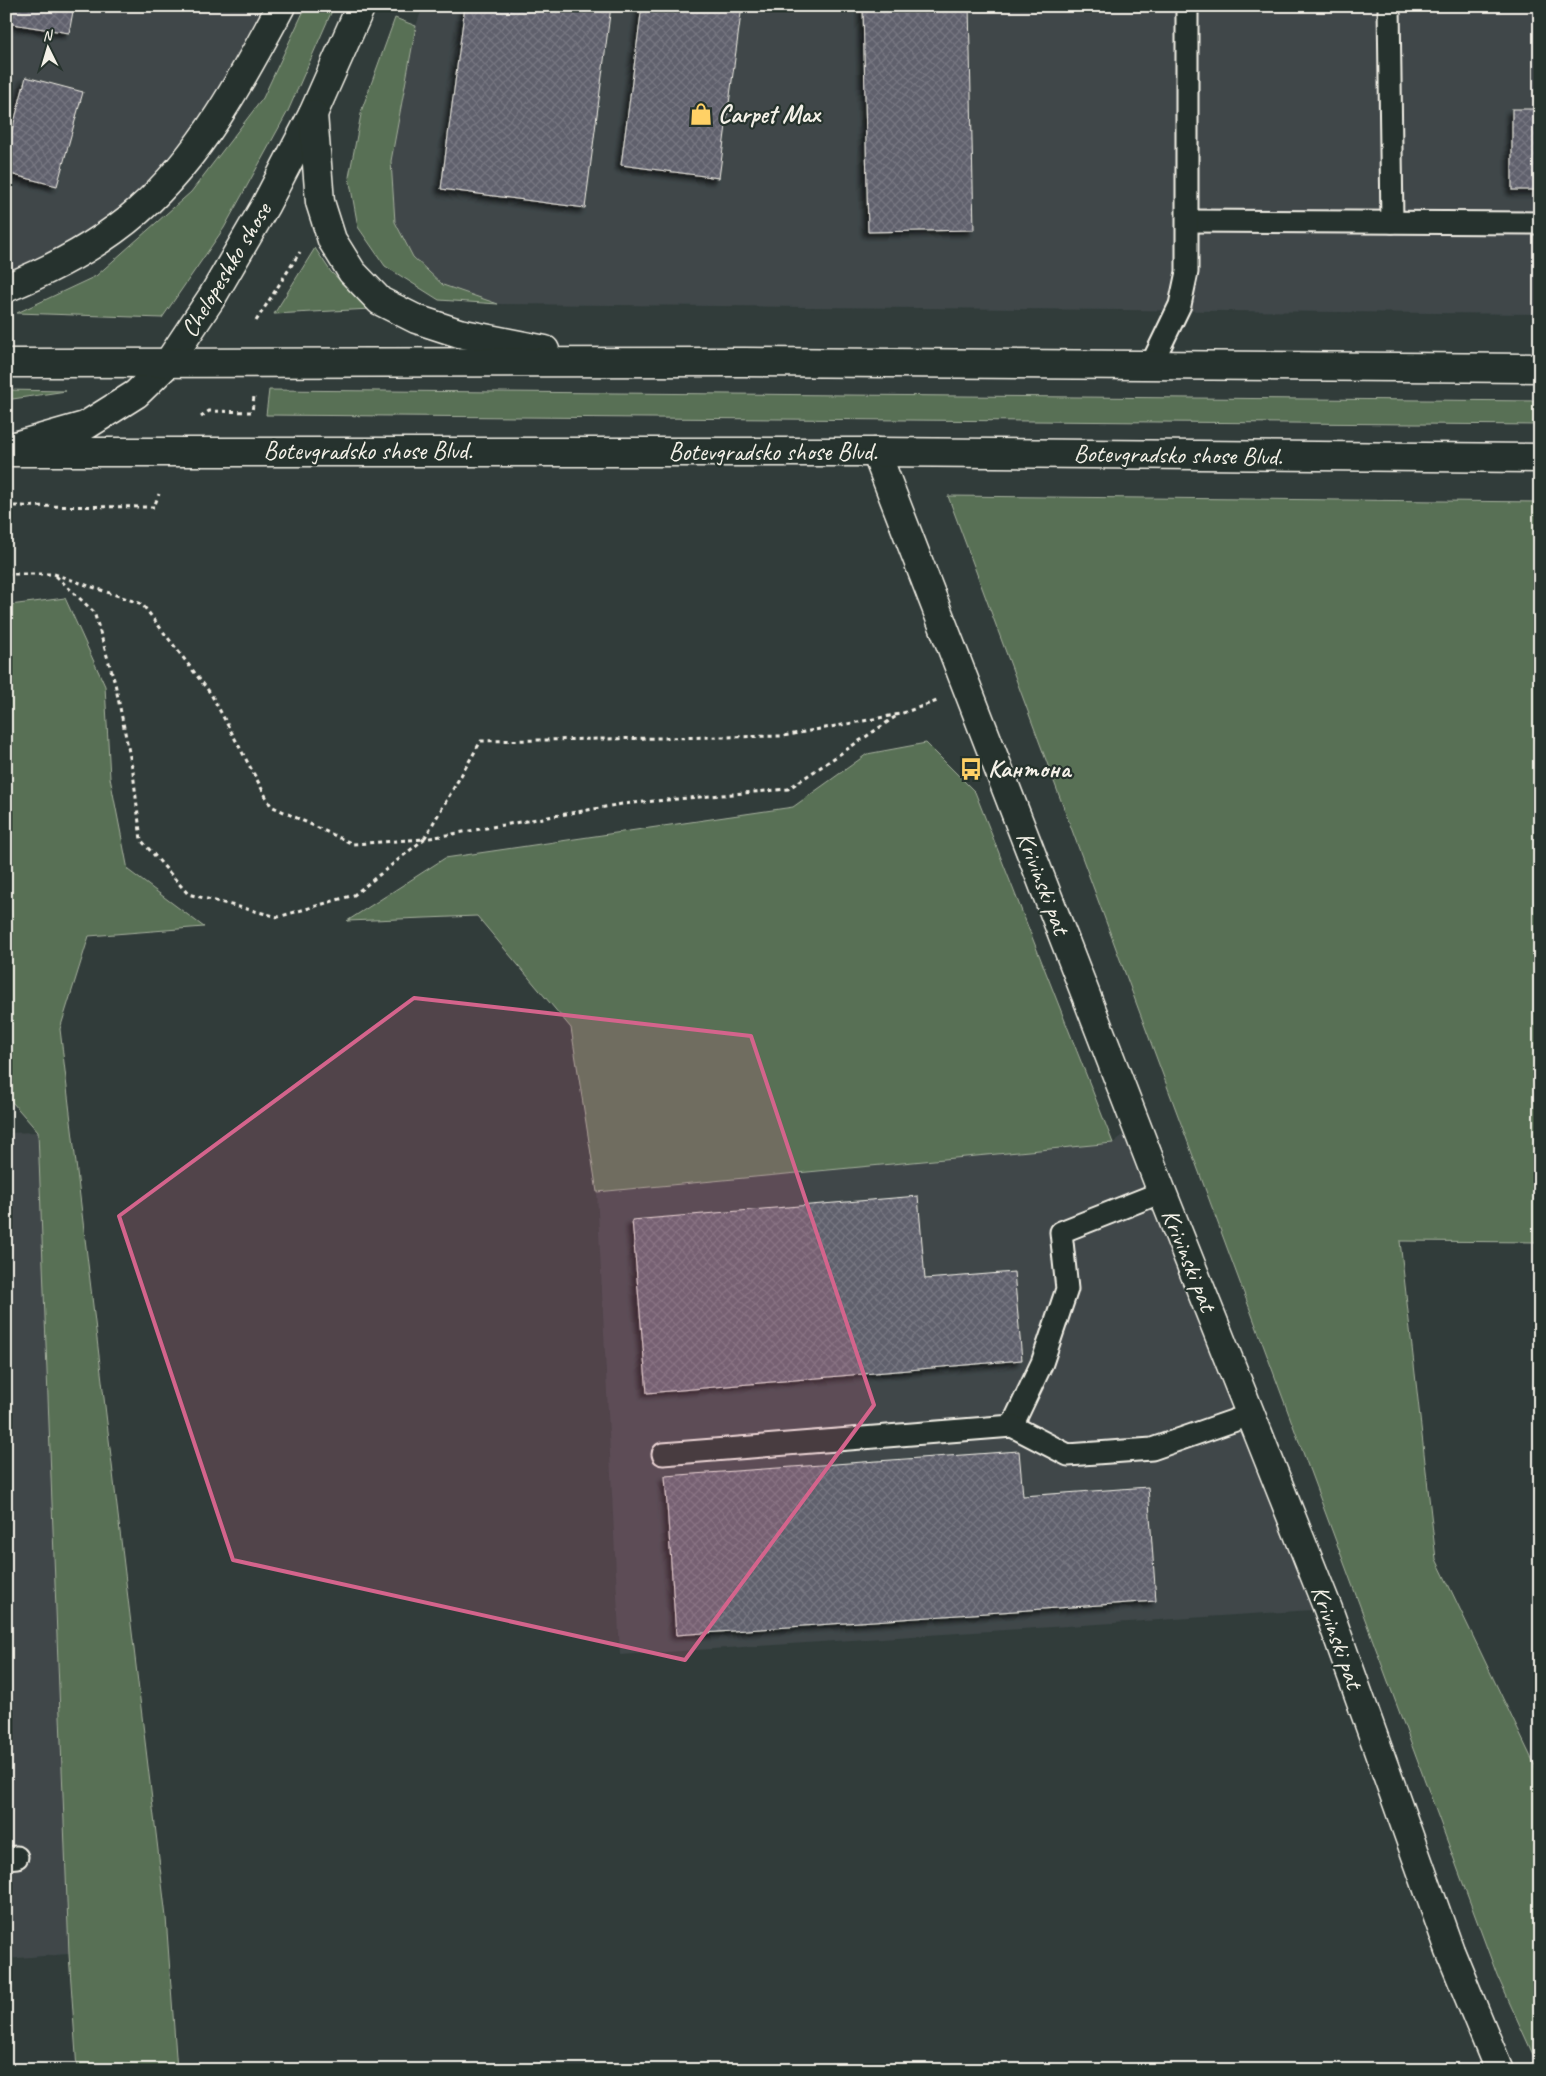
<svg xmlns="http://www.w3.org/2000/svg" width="1546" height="2076" viewBox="0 0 1546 2076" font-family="Caveat,sans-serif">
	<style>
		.built { fill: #3f4749 }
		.grass { fill: #587055; stroke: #a6b09e }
		.building { fill: url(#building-cross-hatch); stroke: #f4f1e8; filter: url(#shadow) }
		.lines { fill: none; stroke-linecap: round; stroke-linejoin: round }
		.lane-casing { stroke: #f4f1e8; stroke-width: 25 }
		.street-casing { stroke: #f4f1e8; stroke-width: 31 }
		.secondary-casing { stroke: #f4f1e8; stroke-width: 31 }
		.primary-casing { stroke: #f4f1e8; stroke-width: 31 }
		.path { stroke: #f4f1e8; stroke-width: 3; stroke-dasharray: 4 4; stroke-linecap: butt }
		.lane { stroke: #26332d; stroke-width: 21 }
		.street { stroke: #26332d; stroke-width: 28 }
		.secondary { stroke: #26332d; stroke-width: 28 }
		.primary { stroke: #26332d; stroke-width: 28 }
		.marked { fill: #d4648c; fill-opacity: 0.2; stroke: #d4648c; stroke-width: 4; stroke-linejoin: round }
		.labels { text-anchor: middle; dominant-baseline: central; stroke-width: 4.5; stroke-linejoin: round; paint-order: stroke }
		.poi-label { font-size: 25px; font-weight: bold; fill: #f4f1e8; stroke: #26332d; text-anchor: start }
		.street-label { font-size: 25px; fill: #f4f1e8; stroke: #26332d }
	</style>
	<defs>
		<pattern id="building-cross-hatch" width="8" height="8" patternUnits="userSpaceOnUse" patternTransform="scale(1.25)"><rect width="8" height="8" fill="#5f606c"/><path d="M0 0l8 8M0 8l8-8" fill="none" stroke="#777781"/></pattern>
		<filter id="shadow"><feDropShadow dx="-4.5" dy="4.5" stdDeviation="2.5" flood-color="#0009"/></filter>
	</defs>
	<rect width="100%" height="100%" fill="#313c3a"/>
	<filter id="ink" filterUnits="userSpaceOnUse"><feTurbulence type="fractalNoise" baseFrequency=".02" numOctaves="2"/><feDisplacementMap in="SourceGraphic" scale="10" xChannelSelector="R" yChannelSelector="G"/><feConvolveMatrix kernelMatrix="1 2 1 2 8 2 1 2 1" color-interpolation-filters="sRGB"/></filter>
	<g filter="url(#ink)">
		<!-- built -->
		<g class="built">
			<path d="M6,6H281L137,212L6,278Z"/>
			<path d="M423,6H1540V314L498,304L443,285L413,257L395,222L391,161L416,26Z"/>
			<path d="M1136,1125L1328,1609L620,1655L597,1192L1113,1143Z"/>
			<path d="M38,1132L69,1954L6,1959V1133Z"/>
		</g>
		<!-- grass -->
		<g class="grass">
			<path d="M306,6H334L288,111L224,228L162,318L17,313L96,276L191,192L263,98Z"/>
			<path d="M395,18L416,26L391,161L395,222L413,257L443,285L498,304L439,300L385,266L358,227L349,177L362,109Z"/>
			<path d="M315,248L331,272L371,309L274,314Z"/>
			<path d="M6,390L66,391L6,400Z"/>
			<path d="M269,390L1540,401V425L266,415Z"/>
			<path d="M948,496L1540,502V1242L1400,1241L1436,1559L1540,1776V2070L1497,1975Z"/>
			<path d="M65,598L105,686L110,778L128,870L204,927L89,936L60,1029L166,1917L177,2070H77L69,1954L38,1132L6,1095V603L10,605Z"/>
			<path d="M926,743L975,792L1113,1143L597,1192L571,1028L477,916L347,921L445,858L793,807L867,754Z"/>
		</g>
		<!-- building -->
		<g class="building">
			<path d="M6,6H74L69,33L6,23Z"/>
			<path d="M465,6H611L585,208L441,189Z"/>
			<path d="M642,6H742L719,178L621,165Z"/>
			<path d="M863,6H969L974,230L868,232Z"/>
			<path d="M26,77L83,92L57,186L6,173V153Z"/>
			<rect x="1512" y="109" width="28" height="81"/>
			<path d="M918,1196L925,1279L1014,1272L1022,1360L647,1393L632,1220Z"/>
			<path d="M1019,1451L1023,1496L1148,1487L1156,1601L676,1635L665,1476Z"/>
		</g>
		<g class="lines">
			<defs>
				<g id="lane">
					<path d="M1389,6L1392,222"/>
					<path d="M1188,221L1540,223"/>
					<path d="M1151,365L1180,305L1187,272V6"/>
					<path d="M1012,1426L1042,1363L1067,1289L1061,1232L1162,1192"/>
					<path d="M663,1454L1012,1426L1068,1455L1152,1449L1250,1415"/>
					<path d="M6,1858L17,1857"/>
				</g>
				<path id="street" d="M876,452L1162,1192L1328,1609L1450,1951L1499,2070"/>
				<g id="secondary">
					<path d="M6,288C53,269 99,245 138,211C201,156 242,79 281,6"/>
					<path d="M8,448L85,426L136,394L168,363L212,297L265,206L313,114L361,6"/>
				</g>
				<g id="primary">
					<path d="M313,114L320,202L332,240L352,272L380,301L416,319L459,333L545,350"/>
					<path d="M6,363L744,362L1540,368"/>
					<path d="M6,452H876L1540,458"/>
				</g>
			</defs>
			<!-- lane casing -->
			<use href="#lane" class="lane-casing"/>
			<!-- street casing -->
			<use href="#street" class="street-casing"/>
			<!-- secondary casing -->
			<use href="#secondary" class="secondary-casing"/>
			<!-- primary casing -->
			<use href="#primary" class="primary-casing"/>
			<!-- path -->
			<g class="path">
				<path d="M256,321L300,252"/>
				<path d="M201,417L209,411L252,412L254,396"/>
				<path d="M6,506L154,507L159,494"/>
				<path d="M6,574H54L142,604L211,694L271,806L353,844L424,839L481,741L783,736L900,714L937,701"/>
				<path d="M56,576L94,612L115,683L133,772L141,840L188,894L278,917L354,895L424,839L622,804L788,789L898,715"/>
			</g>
			<!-- lane -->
			<use href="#lane" class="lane"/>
			<!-- street -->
			<use href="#street" class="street"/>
			<!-- secondary -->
			<use href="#secondary" class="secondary"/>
			<!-- primary -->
			<use href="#primary" class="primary"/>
		</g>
	</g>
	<!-- marked area -->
	<path class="marked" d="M414,998L751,1036L874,1405L685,1660L233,1560L119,1216Z"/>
	<!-- icons -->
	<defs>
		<symbol id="shop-bare" viewBox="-9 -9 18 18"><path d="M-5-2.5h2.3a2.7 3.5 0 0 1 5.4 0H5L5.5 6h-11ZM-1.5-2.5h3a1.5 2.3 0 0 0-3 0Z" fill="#ffd166" stroke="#26332d" stroke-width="2.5" paint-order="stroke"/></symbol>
		<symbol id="bus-bare" viewBox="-9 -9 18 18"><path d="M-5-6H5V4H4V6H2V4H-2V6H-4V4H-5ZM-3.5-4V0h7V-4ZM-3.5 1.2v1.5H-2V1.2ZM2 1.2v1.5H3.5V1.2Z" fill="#ffd166" stroke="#26332d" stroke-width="2.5" paint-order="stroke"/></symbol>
	</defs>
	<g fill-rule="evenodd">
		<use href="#shop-bare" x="685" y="98" width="32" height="32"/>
		<use href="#bus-bare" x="955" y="753" width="32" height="32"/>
	</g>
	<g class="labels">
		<!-- poi labels -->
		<g class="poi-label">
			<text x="718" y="114">Carpet Max</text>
			<text x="988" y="769">Кантона</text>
		</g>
		<!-- street labels -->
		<g class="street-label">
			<text transform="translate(226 270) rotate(-59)">Chelopeshko shose</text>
			<text x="368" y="451">Botevgradsko shose Blvd.</text>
			<text x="773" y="452">Botevgradsko shose Blvd.</text>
			<text transform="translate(1178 455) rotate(1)">Botevgradsko shose Blvd.</text>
			<text transform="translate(1043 883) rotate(69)">Krivinski pat</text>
			<text transform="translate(1189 1260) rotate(68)">Krivinski pat</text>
			<text transform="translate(1337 1637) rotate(70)">Krivinski pat</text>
		</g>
	</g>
	<!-- margin -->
	<rect width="1546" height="2076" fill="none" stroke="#26332d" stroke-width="25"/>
	<rect x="12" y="12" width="1521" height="2051" fill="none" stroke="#f4f1e8" stroke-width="2" filter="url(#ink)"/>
	<!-- north arrow -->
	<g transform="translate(48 48) rotate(355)" stroke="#26332d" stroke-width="4" paint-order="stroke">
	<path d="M0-4L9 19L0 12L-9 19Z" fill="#f4f1e8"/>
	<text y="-8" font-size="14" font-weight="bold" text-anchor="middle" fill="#f4f1e8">N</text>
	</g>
</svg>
